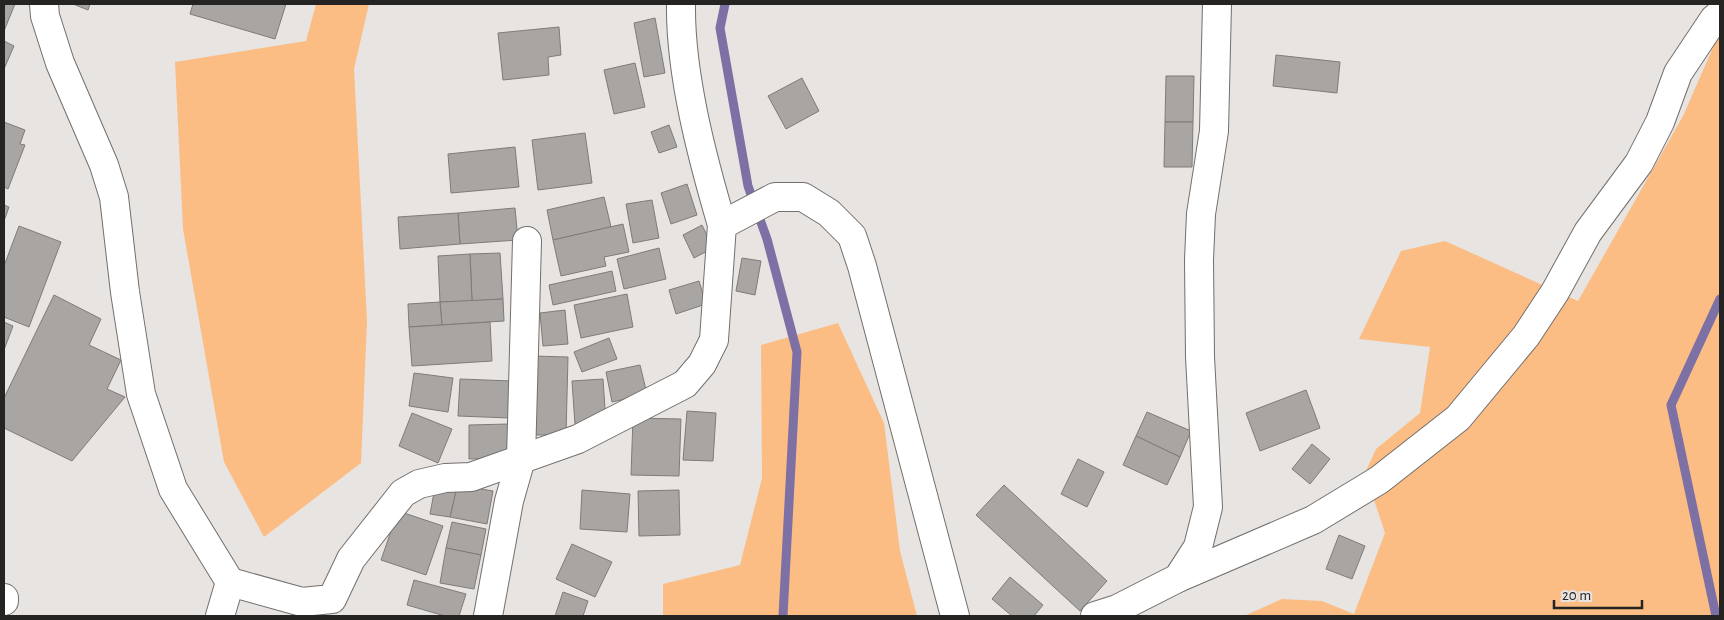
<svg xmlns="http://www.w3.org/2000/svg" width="1724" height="620" viewBox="0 0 1724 620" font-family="'Alegreya Sans',sans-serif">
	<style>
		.green { fill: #fcbd85 }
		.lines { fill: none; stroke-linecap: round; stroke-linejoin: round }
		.stream { stroke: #7c70a5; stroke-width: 9 }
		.building { fill: #a8a5a3; stroke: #7e7b79 }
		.street-casing { stroke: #726f6d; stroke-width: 30 }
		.secondary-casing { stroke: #726f6d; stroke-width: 30 }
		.street { stroke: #fff; stroke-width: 28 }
		.secondary { stroke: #fff; stroke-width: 28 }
	</style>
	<rect width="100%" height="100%" fill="#e7e4e2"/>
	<!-- green -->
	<g class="green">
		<path d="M316,4H369L354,69L367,321L361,463L264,537L224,462L183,229L175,62L306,41Z"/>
		<path d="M1720,35V616H1244L1282,599L1322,601L1354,614L1385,533L1365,473L1376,449L1420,413L1430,347L1359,339L1401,251L1445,241L1578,301L1683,116L1718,36Z"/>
		<path d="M838,323L884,423L900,551L917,616H663V584L740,565L762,478L761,345Z"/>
	</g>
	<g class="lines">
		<!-- stream -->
		<g class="stream">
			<path d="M725,4L720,28L748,186L767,239L797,352L783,616"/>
			<path d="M1716,616L1671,405L1720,299"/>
		</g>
	</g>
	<!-- building -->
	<g class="building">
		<path d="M4,4H15L4,31Z"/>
		<path d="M73,4H90L88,10Z"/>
		<path d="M193,4H286L275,39L190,14Z"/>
		<path d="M655,18L665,73L644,77L634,23Z"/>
		<path d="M559,27L561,55L548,57L549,75L503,80L498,33Z"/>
		<path d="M4,41L14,46L4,69Z"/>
		<path d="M1276,55L1340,62L1337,93L1273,86Z"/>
		<path d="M635,63L645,107L614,114L604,70Z"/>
		<path d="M1166,76H1194L1193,122H1165Z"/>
		<path d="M802,78L819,111L786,129L768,96Z"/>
		<path d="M4,122L25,130L20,144L25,145L8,189L4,187Z"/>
		<path d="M1165,122H1193L1192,167H1164Z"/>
		<path d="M669,125L677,147L659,153L651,132Z"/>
		<path d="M585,133L592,183L538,190L532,140Z"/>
		<path d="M515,147L519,187L451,193L448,154Z"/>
		<path d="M687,184L697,215L671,224L661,193Z"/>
		<path d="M604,197L611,227L553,240L547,210Z"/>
		<path d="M652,200L659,238L633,243L626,204Z"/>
		<path d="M4,205L9,207L4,221Z"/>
		<path d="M515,208L518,240L460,244L458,213Z"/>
		<path d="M458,213L460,244L400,249L398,217Z"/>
		<path d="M623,224L629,252L604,257L606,266L561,276L553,240Z"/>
		<path d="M702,225L713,248L694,258L683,235Z"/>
		<path d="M19,226L61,242L29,327L4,317V266Z"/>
		<path d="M659,248L666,279L624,289L617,259Z"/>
		<path d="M500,253L503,299L472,301L470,254Z"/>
		<path d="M470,254L472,301L440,302L438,256Z"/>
		<path d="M742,258L761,261L755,295L736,291Z"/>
		<path d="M612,271L616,291L553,305L549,285Z"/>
		<path d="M699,281L706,304L676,314L669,290Z"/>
		<path d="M627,294L633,327L581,338L574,305Z"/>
		<path d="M54,295L101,319L89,345L121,360L107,389L125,397L72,461L4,428V398Z"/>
		<path d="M503,299L504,321L442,325L440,302Z"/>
		<path d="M440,302L442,325L409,327L408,304Z"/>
		<path d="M565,310L568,344L543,346L540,313Z"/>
		<path d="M4,322L13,326L4,350Z"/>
		<path d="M490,322L492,361L412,366L409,327Z"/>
		<path d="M609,338L617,359L582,372L574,352Z"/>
		<path d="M533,356L568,357L566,435H532Z"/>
		<path d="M640,365L647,394L612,402L606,372Z"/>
		<path d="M414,373L453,378L448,412L409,406Z"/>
		<path d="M460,379L512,381L510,418L458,416Z"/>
		<path d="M603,379L606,423L575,425L572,381Z"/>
		<path d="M1306,390L1320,428L1260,451L1246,413Z"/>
		<path d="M687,411L716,413L713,461L683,460Z"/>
		<path d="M1147,412L1191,431L1180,457L1136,436Z"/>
		<path d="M412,413L452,429L438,463L399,446Z"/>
		<path d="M633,418L681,419L679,476L631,475Z"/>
		<path d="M509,424V458L469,459V425Z"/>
		<path d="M1136,436L1180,457L1167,485L1123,465Z"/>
		<path d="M1312,444L1330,459L1310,484L1292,469Z"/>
		<path d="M1078,459L1104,472L1087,507L1061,494Z"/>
		<path d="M457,485L493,491L487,524L450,517Z"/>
		<path d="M1004,485L1107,581L1080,611L976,515Z"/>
		<path d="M435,487L456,491L450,517L430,514Z"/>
		<path d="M582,490L630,494L627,532L580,529Z"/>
		<path d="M679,490L680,535L639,536L638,491Z"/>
		<path d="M398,511L443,526L426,575L381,560Z"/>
		<path d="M452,522L486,529L481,555L446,548Z"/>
		<path d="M1339,535L1365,546L1352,579L1326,569Z"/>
		<path d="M572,544L612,562L595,597L556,579Z"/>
		<path d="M446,548L481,555L474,589L440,583Z"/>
		<path d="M1010,577L1043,605L1034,616H1012L992,599Z"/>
		<path d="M414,580L466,594L459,616H445L407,605Z"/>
		<path d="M563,592L588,601L583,616H555Z"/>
	</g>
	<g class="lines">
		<defs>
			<g id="street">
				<path d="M44,4L45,16L60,63L104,165L114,197L125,292L141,394L173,489L230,582"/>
				<path d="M681,4C680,74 702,157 722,225"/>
				<path d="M1178,578L1313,520L1379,480L1458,418L1526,336L1555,292L1588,232L1639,163L1660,122L1678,73L1714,19L1720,14"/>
				<path d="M4,598V601"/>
				<path d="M488,616L509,501L521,459L527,241"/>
				<path d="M1095,616L1117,609L1178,578L1198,547L1208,507L1200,357L1199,260L1201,214L1214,131L1217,4"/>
			</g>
			<path id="secondary" d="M220,616L230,582L302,602L332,599L351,559L403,493L419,484L445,478L471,477L578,439L685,384L702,364L714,340L722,225L775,197H803L829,213L852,236L862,266L955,616"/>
		</defs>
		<!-- street casing -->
		<use href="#street" class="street-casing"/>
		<!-- secondary casing -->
		<use href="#secondary" class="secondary-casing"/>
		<!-- street -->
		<use href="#street" class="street"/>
		<!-- secondary -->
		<use href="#secondary" class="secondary"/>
	</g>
	<!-- border -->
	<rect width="1724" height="620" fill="none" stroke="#252423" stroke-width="10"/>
	<!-- scale -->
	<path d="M1554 600v8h88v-8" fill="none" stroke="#252423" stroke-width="2.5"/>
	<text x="1562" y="600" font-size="15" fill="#252423" stroke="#e7e4e2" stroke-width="4" paint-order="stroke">20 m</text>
</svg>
